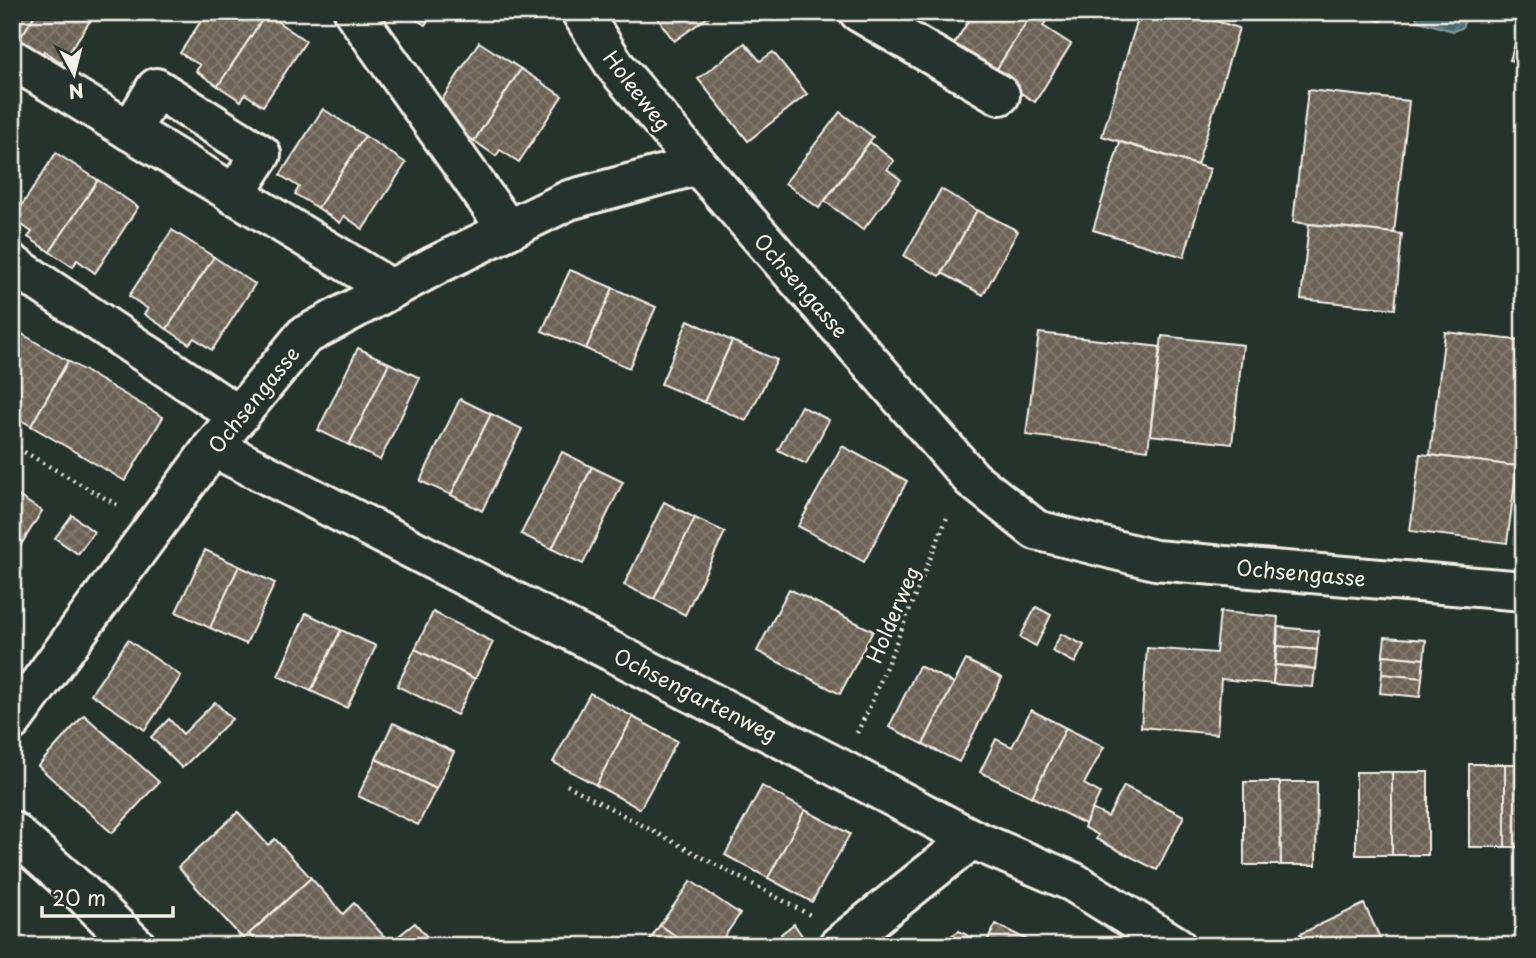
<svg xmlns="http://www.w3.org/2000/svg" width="1536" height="958" viewBox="0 0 1536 958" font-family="'Playpen Sans',sans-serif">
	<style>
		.water { fill: url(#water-waves); stroke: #8e9fa0; stroke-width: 2 }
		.building { fill: url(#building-cross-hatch); stroke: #f4f1e8; stroke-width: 2 }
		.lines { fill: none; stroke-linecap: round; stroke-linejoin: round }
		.minor-casing { stroke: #f4f1e8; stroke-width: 44 }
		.path { stroke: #f4f1e8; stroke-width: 4.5; stroke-dasharray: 2 5; stroke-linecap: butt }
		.minor { stroke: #26332d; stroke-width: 38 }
		.labels { text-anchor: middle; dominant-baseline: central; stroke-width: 6; stroke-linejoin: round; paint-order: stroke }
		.street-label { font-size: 21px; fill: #f4f1e8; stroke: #26332d }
	</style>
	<defs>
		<pattern id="water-waves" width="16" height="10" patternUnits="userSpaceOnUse" patternTransform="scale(1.75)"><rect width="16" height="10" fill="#4a6870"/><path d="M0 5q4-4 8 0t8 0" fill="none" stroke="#657e84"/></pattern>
		<pattern id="building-cross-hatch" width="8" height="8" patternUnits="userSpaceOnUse" patternTransform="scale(1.75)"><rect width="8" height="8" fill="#6d6256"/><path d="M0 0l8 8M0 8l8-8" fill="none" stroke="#82796e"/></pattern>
	</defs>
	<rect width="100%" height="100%" fill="#26332d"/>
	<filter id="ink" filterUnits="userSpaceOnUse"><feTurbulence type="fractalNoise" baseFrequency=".0143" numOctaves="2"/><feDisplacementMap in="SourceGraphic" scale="14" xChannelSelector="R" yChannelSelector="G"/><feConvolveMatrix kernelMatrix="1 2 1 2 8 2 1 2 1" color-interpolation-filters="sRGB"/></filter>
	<g filter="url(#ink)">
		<!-- water -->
		<path class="water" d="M1414,12H1468L1462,28L1453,31L1418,21Z"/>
		<!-- building -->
		<g class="building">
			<path d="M12,12H37L17,43L12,40Z"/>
			<path d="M37,12H96L62,63L44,51L40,57L17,43Z"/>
			<path d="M207,12L266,14L218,86L196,71L200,65L180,53Z"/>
			<path d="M391,12H434L425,25L407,14L402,20Z"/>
			<path d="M653,12H715L674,41Z"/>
			<path d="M891,12H917L910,24Z"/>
			<path d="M974,12H1033L993,75L951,49Z"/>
			<path d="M1033,12L1051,13L1043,26L1071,44L1035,102L993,75Z"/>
			<path d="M1140,12H1186L1239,28L1197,165L1102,136Z"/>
			<path d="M1353,12H1384L1381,21Z"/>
			<path d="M266,14L306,41L263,106L245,94L241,101L218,86Z"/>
			<path d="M1522,21H1524V64L1510,60Z"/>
			<path d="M479,42L521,69L474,141L451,127L455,121L436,109Z"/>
			<path d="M745,43L760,61L773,52L807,94L748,141L698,79Z"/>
			<path d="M521,69L562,96L519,162L500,150L496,156L474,141Z"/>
			<path d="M1308,90L1409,101L1394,233L1293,222Z"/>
			<path d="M323,109L365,136L318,208L295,194L299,187L280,175Z"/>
			<path d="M840,112L873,137L819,208L785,183Z"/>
			<path d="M12,124L23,131L12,148Z"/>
			<path d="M365,136L406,163L363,229L344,216L340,223L318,208Z"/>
			<path d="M870,142L894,161L887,169L901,180L863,230L825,201Z"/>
			<path d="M1120,142L1210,169L1184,257L1093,230Z"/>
			<path d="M56,153L98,180L50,252L28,237L32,232L13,219Z"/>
			<path d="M98,180L138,207L95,273L77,260L73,267L50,252Z"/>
			<path d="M941,189L977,210L940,276L904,256Z"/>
			<path d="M977,210L1018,231L983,295L942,273Z"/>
			<path d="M1309,224L1402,234L1395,309L1301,299Z"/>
			<path d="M172,230L214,257L167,329L144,314L148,309L129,296Z"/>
			<path d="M214,257L255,284L212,350L194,338L189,344L167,329Z"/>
			<path d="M570,270L613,288L586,349L542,331Z"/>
			<path d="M613,288L656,307L629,368L586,349Z"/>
			<path d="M688,320L732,341L704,402L661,384Z"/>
			<path d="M12,328L68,361L31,426L12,415Z"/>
			<path d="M1445,332L1524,341V467L1430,455Z"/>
			<path d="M1039,333L1160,347L1148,450L1026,435Z"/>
			<path d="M1162,336L1243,345L1232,444L1150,435Z"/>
			<path d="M732,341L777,360L746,421L704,402Z"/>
			<path d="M358,348L389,363L349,445L318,430Z"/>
			<path d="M68,361L163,417L125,481L31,426Z"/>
			<path d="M389,363L420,378L380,460L349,445Z"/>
			<path d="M460,399L491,414L451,495L420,481Z"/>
			<path d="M801,406L829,420L806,464L778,450Z"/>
			<path d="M491,414L522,429L482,511L451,495Z"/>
			<path d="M842,446L907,481L864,562L798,526Z"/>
			<path d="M562,452L592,467L552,549L521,534Z"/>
			<path d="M1420,454L1517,466L1507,543L1410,531Z"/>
			<path d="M592,467L623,482L583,564L552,549Z"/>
			<path d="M12,492L42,511L12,559Z"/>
			<path d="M664,502L695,518L654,599L624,585Z"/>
			<path d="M72,515L94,532L78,554L55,538Z"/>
			<path d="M695,518L725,532L685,615L654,599Z"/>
			<path d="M205,550L239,566L210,628L176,612Z"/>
			<path d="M239,566L275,583L246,644L210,628Z"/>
			<path d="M789,589L873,631L840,694L757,651Z"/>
			<path d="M1036,607L1051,615L1036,646L1020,637Z"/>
			<path d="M433,612L493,642L475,679L415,649Z"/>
			<path d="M1220,612L1278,617L1273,684L1221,679L1217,734L1141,727L1147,648L1216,653Z"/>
			<path d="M306,613L341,630L311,691L278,676Z"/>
			<path d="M1278,627L1319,631L1317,650L1277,646Z"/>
			<path d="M341,630L376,646L347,708L311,691Z"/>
			<path d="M1061,634L1084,645L1075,663L1052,651Z"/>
			<path d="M1385,637L1426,640L1424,659L1383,655Z"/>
			<path d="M128,640L181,676L145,730L91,694Z"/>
			<path d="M1277,646L1317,650L1315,669L1275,665Z"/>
			<path d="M415,649L475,679L457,715L397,686Z"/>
			<path d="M1383,655L1424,659L1422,678L1382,674Z"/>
			<rect x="1518" y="655" width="6" height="41"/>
			<path d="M966,660L1002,678L959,762L923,744Z"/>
			<path d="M1275,665L1315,669L1313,687L1273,684Z"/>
			<path d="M919,666L954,683L923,744L889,727Z"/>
			<path d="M1382,674L1422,678L1420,697L1380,693Z"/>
			<path d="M590,693L633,717L596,785L553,762Z"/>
			<path d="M215,702L232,719L182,768L151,737L169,719L183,734Z"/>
			<path d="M1031,710L1066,728L1032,797L980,772L996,739L1012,747Z"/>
			<path d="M84,715L159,782L112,833L38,766Z"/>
			<path d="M633,717L677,741L640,809L596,785Z"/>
			<path d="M393,723L454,752L436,789L376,759Z"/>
			<path d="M1066,728L1104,747L1084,784L1100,793L1085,824L1032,797Z"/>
			<path d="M376,759L436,789L418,825L358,796Z"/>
			<rect x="1469" y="764" width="36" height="83"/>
			<rect x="1505" y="764" width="19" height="83"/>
			<rect x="1356" y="772" width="36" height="83"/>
			<rect x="1392" y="772" width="36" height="83"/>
			<path d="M1244,782H1280L1281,865H1244Z"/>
			<path d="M1280,782H1317L1316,865H1281Z"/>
			<path d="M762,786L805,810L768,878L725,855Z"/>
			<path d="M1124,786L1184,816L1157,870L1096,839L1098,835L1084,827L1092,809L1108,817Z"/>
			<path d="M805,810L850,834L812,902L768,878Z"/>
			<path d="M238,812L268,845L275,839L311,878L243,939L178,867Z"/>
			<path d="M311,878L343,914L354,903L390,943L387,946H260L249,934Z"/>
			<path d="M691,881L740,914L724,937L728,940L724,946H690L660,925Z"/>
			<path d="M1364,904L1384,946H1306L1300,934Z"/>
			<path d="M415,923L435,946H387L390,943Z"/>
			<path d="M794,924L809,946H789L781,934Z"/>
			<path d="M996,924L1031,942L1029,946H936L959,931L985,945Z"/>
			<path d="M660,925L690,946H646Z"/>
		</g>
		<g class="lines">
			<defs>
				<g id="minor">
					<path d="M354,12L508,230"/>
					<path d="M581,12L616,67L698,165"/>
					<path d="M859,12L1000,95"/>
					<path d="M12,59L391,289"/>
					<path d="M130,131L156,88L261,154L234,195"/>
					<path d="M12,264L239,416"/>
					<path d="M213,447L835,766L972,839L1073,882L1176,946"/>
					<path d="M12,721L213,447L304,336L436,265L569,200L698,165L972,479L1036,530L1155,560L1524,591"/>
					<path d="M12,831L82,893L136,946"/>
					<path d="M838,946L972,839"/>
				</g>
			</defs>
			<!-- minor casing -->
			<use href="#minor" class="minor-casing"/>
			<!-- path -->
			<g class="path">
				<path d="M12,445L117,505"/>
				<path d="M857,733L871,704L948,515"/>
				<path d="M567,785L810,915"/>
			</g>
			<!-- minor -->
			<use href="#minor" class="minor"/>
		</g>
	</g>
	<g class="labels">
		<!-- street labels -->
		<g class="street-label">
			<text transform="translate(638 90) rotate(52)">Holeeweg</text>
			<text transform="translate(802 285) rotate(49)">Ochsengasse</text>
			<text transform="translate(253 399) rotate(-51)">Ochsengasse</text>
			<text transform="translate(1301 572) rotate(5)">Ochsengasse</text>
			<text transform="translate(892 614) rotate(-67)">Holderweg</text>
			<text transform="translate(696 694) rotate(27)">Ochsengartenweg</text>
		</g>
	</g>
	<!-- margin -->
	<rect width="1536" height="958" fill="none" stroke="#26332d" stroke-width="42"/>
	<rect x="21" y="21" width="1494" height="916" fill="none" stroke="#f4f1e8" stroke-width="2.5" filter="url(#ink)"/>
	<!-- north arrow -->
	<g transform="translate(74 74) rotate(173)" stroke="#26332d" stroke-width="5" paint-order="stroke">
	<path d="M0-5L12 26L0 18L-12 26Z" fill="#f4f1e8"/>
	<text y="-10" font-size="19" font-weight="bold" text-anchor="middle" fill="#f4f1e8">N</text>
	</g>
	<!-- scale -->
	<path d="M42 906v10h131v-10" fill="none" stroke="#f4f1e8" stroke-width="3.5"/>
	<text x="52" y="906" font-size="21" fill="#f4f1e8" stroke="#26332d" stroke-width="5" paint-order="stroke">20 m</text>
</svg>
